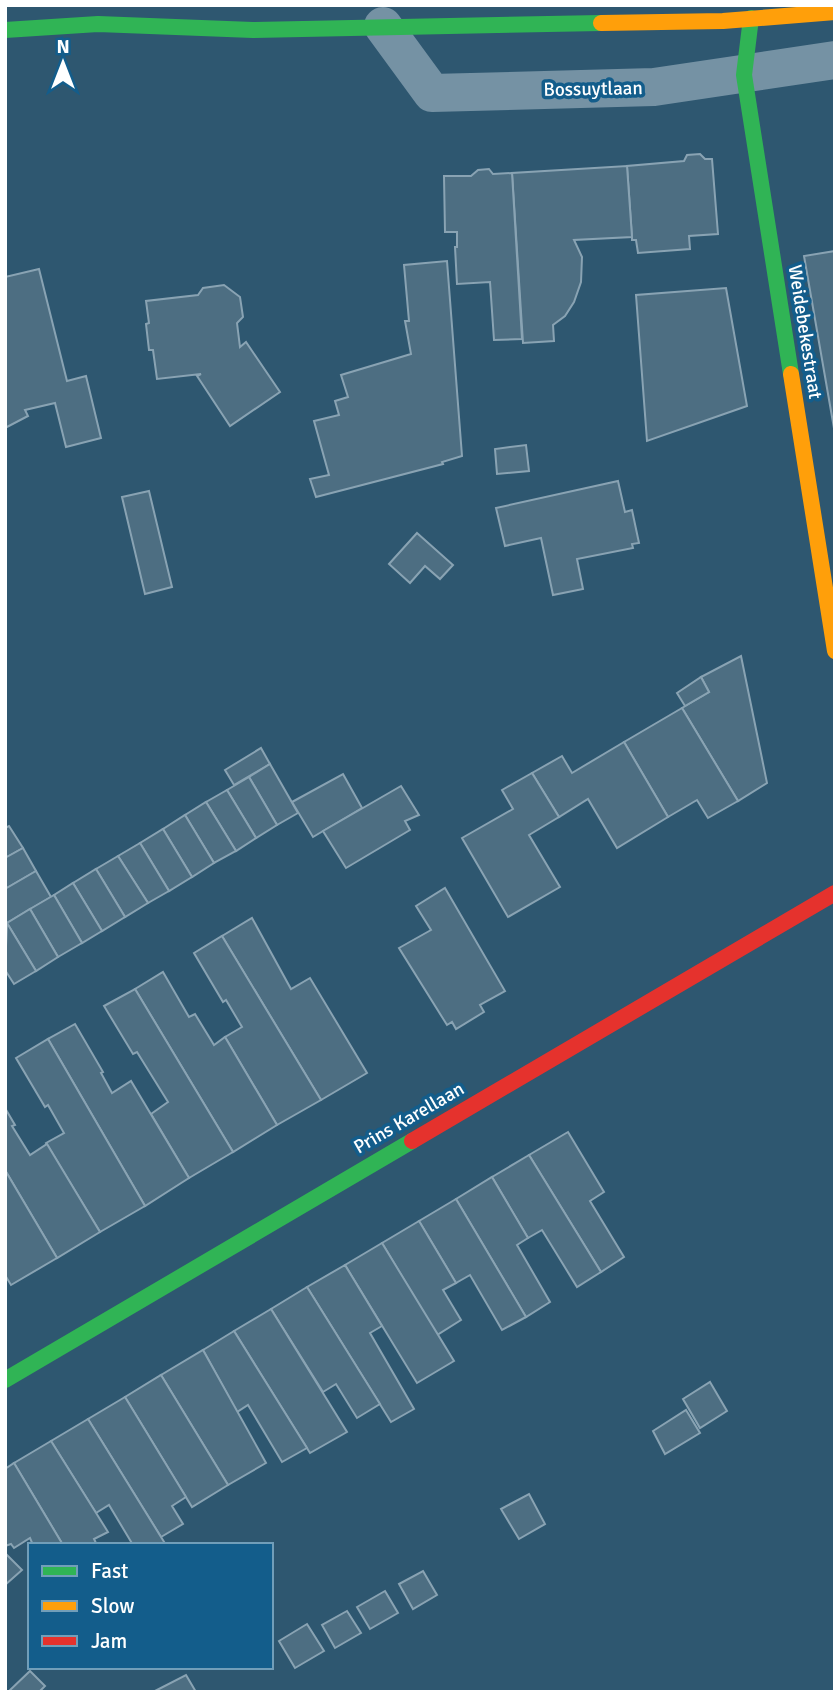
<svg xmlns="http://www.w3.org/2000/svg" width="840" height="1697" viewBox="0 0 840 1697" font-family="Signika,sans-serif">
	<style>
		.building { fill: #4d6e82; stroke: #89a3b3; stroke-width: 2 }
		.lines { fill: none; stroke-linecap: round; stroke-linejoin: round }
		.street { stroke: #7592a4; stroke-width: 38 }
		.fast { stroke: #30b455; stroke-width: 16 }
		.slow { stroke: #ff9f0a; stroke-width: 16 }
		.jam { stroke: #e5322d; stroke-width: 16 }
		.labels { text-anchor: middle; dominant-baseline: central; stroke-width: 7; stroke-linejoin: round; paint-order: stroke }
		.street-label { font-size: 19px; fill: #fff; stroke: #135d8b }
	</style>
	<rect width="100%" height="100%" fill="#2e5770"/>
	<!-- building -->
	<g class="building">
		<path d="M700,154L705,159H712L718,234L689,236L690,249L638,253L636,240H632V237L627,166L684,161L687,155Z"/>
		<path d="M627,166L632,237L574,240L582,257L581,282L574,302L565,316L553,325L554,341L523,343L512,173Z"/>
		<path d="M489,169L493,174L512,173L522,339L494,340L490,282L457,284L455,247H457V232H445L444,176H471L478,170Z"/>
		<path d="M835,251V434L804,256Z"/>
		<path d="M447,261L462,456L442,462L443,464L316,497L310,479L329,475L314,421L339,415L335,401L348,397L341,375L411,354L405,321H409L404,265Z"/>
		<path d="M39,269L67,381L86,376L101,438L66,447L55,403L25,410L28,416L5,428V277Z"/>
		<path d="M224,285L240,297L243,317L237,323L240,347L246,342L280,392L230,426L197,376L201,374L157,379L153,350H149L146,324L149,323L146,301L198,295L203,288Z"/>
		<path d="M726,288L747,406L647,441L636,295Z"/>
		<path d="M526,445L529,471L497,474L495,449Z"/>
		<path d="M618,481L625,512L632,510L639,543L632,544L633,548L577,559L583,589L553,595L541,538L505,546L496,508Z"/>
		<path d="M149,491L172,587L145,594L122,497Z"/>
		<path d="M417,533L453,565L440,579L425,566L410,583L389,564Z"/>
		<path d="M741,656L767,783L738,801L682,708L709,692L701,677Z"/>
		<path d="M701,677L709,692L685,706L677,693Z"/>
		<path d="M682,708L738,801L708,818L697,800L668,817L624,742Z"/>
		<path d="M624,742L668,817L617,848L588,799L559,817L532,773L562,756L572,773Z"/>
		<path d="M261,748L270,764L234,785L225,770Z"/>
		<path d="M270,764L298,813L277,825L249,777Z"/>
		<path d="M532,773L559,817L529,835L560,887L508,917L462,838L513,809L502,790Z"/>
		<path d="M343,774L362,808L313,837L292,802Z"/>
		<path d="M249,777L277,825L256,838L227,790Z"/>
		<path d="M401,786L419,815L405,821L410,830L346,868L323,831Z"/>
		<path d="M227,790L256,838L236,851L206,802Z"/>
		<path d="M206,802L236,851L214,863L185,815Z"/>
		<path d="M185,815L214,863L192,877L163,829Z"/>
		<path d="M9,826L23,848L5,858V828Z"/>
		<path d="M163,829L192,877L169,891L140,843Z"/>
		<path d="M140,843L169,891L148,903L118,856Z"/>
		<path d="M23,848L36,871L5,889V858Z"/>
		<path d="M118,856L148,903L125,917L96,869Z"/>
		<path d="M96,869L125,917L102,931L73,883Z"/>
		<path d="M36,871L51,897L5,924V889Z"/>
		<path d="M73,883L102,931L82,943L54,895Z"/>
		<path d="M445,888L505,991L480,1005L484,1012L456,1029L452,1022L447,1025L399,948L431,930L416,906Z"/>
		<path d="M54,895L82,943L58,957L30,909Z"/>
		<path d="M30,909L58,957L36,971L7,923Z"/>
		<path d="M252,918L291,989L310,978L367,1073L321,1100L222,936Z"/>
		<path d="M7,923L36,971L14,984L5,970Z"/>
		<path d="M222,936L321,1100L277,1125L225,1037L242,1027L226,1000L223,1002L194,953Z"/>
		<path d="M163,972L189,1017L195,1014L214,1045L225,1037L277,1125L233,1152L135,989Z"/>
		<path d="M135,989L233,1152L189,1178L151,1114L168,1102L137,1052L133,1054L104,1006Z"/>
		<path d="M75,1024L103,1072L101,1073L112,1093L131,1081L189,1178L145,1206L48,1039Z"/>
		<path d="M48,1039L145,1206L100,1232L46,1143L64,1133L48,1105L45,1107L16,1058Z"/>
		<path d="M5,1108L15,1125L12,1126L30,1155L47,1144L100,1232L57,1258L5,1170Z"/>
		<path d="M568,1132L604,1192L590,1201L624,1257L601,1272L529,1155Z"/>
		<path d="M529,1155L601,1272L577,1287L542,1230L528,1238L492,1177Z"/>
		<path d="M5,1170L57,1258L11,1285L5,1275Z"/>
		<path d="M492,1177L528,1238L517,1245L550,1302L526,1317L456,1199Z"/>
		<path d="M456,1199L526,1317L502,1330L470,1275L456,1283L419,1221Z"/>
		<path d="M419,1221L456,1283L443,1290L461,1320L437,1335L382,1243Z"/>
		<path d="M382,1243L454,1361L417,1383L345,1265Z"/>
		<path d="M345,1265L382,1326L370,1333L414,1409L391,1422L307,1287Z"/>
		<path d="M307,1287L380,1404L357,1418L336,1384L323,1392L271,1309Z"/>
		<path d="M271,1309L347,1432L310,1453L234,1331Z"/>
		<path d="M234,1331L307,1448L282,1462L248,1405L237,1412L203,1350Z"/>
		<path d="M203,1350L266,1463L228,1485L161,1375Z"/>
		<path d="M161,1375L228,1485L192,1507L125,1397Z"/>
		<path d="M710,1382L727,1411L700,1428L683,1399Z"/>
		<path d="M125,1397L186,1497L172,1506L183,1524L161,1537L88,1419Z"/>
		<path d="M686,1410L700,1433L665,1454L653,1431Z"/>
		<path d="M88,1419L161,1537L166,1545H133L109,1505L96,1513L51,1441Z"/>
		<path d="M51,1441L108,1532L94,1539L97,1545H63L14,1463Z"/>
		<path d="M14,1463L63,1545H33L30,1538L14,1548L11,1544L5,1546V1469Z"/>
		<path d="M529,1494L545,1524L519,1539L501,1509Z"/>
		<path d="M5,1553L22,1570L5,1585Z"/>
		<path d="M423,1571L437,1595L413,1609L399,1584Z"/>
		<path d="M385,1591L398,1613L370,1629L357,1607Z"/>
		<path d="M347,1611L361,1633L335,1648L322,1625Z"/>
		<path d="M307,1624L324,1651L295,1668L279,1641Z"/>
		<path d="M30,1671L45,1686L39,1692H8Z"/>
		<path d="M186,1675L196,1692L155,1691Z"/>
	</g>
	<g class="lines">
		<!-- street -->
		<path class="street" d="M383,26L432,93L654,87L835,60"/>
		<!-- fast -->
		<g class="fast">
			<path d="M751,18L744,75L791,374"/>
			<path d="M5,30L98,24L253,30L601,23"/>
			<path d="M5,1380L412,1141"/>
		</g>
		<!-- slow -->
		<g class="slow">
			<path d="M601,23L723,21L835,12"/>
			<path d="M791,374L835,651"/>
		</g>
		<!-- jam -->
		<path class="jam" d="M412,1141L835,893"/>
	</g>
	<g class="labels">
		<!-- street labels -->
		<g class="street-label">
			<text transform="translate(593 89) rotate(-1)">Bossuytlaan</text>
			<text transform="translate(805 332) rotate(81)">Weidebekestraat</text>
			<text transform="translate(409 1118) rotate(-30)">Prins Karellaan</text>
		</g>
	</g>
	<!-- border -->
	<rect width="840" height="1697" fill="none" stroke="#ffffff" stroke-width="14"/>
	<!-- legend -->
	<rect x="28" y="1543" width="245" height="126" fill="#135d8b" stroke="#719eb9" stroke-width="2"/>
	<rect x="42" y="1566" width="35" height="10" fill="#30b455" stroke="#719eb9" stroke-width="2"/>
	<text x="91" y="1578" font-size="21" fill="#ffffff">Fast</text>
	<rect x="42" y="1601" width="35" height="10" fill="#ff9f0a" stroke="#719eb9" stroke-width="2"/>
	<text x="91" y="1613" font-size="21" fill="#ffffff">Slow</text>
	<rect x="42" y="1636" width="35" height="10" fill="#e5322d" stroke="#719eb9" stroke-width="2"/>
	<text x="91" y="1648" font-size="21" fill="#ffffff">Jam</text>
	<!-- north arrow -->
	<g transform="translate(63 63)" stroke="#135d8b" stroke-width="5" paint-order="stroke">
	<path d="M0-5L12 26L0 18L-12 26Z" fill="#ffffff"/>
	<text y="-10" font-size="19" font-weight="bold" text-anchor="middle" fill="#ffffff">N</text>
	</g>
</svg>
